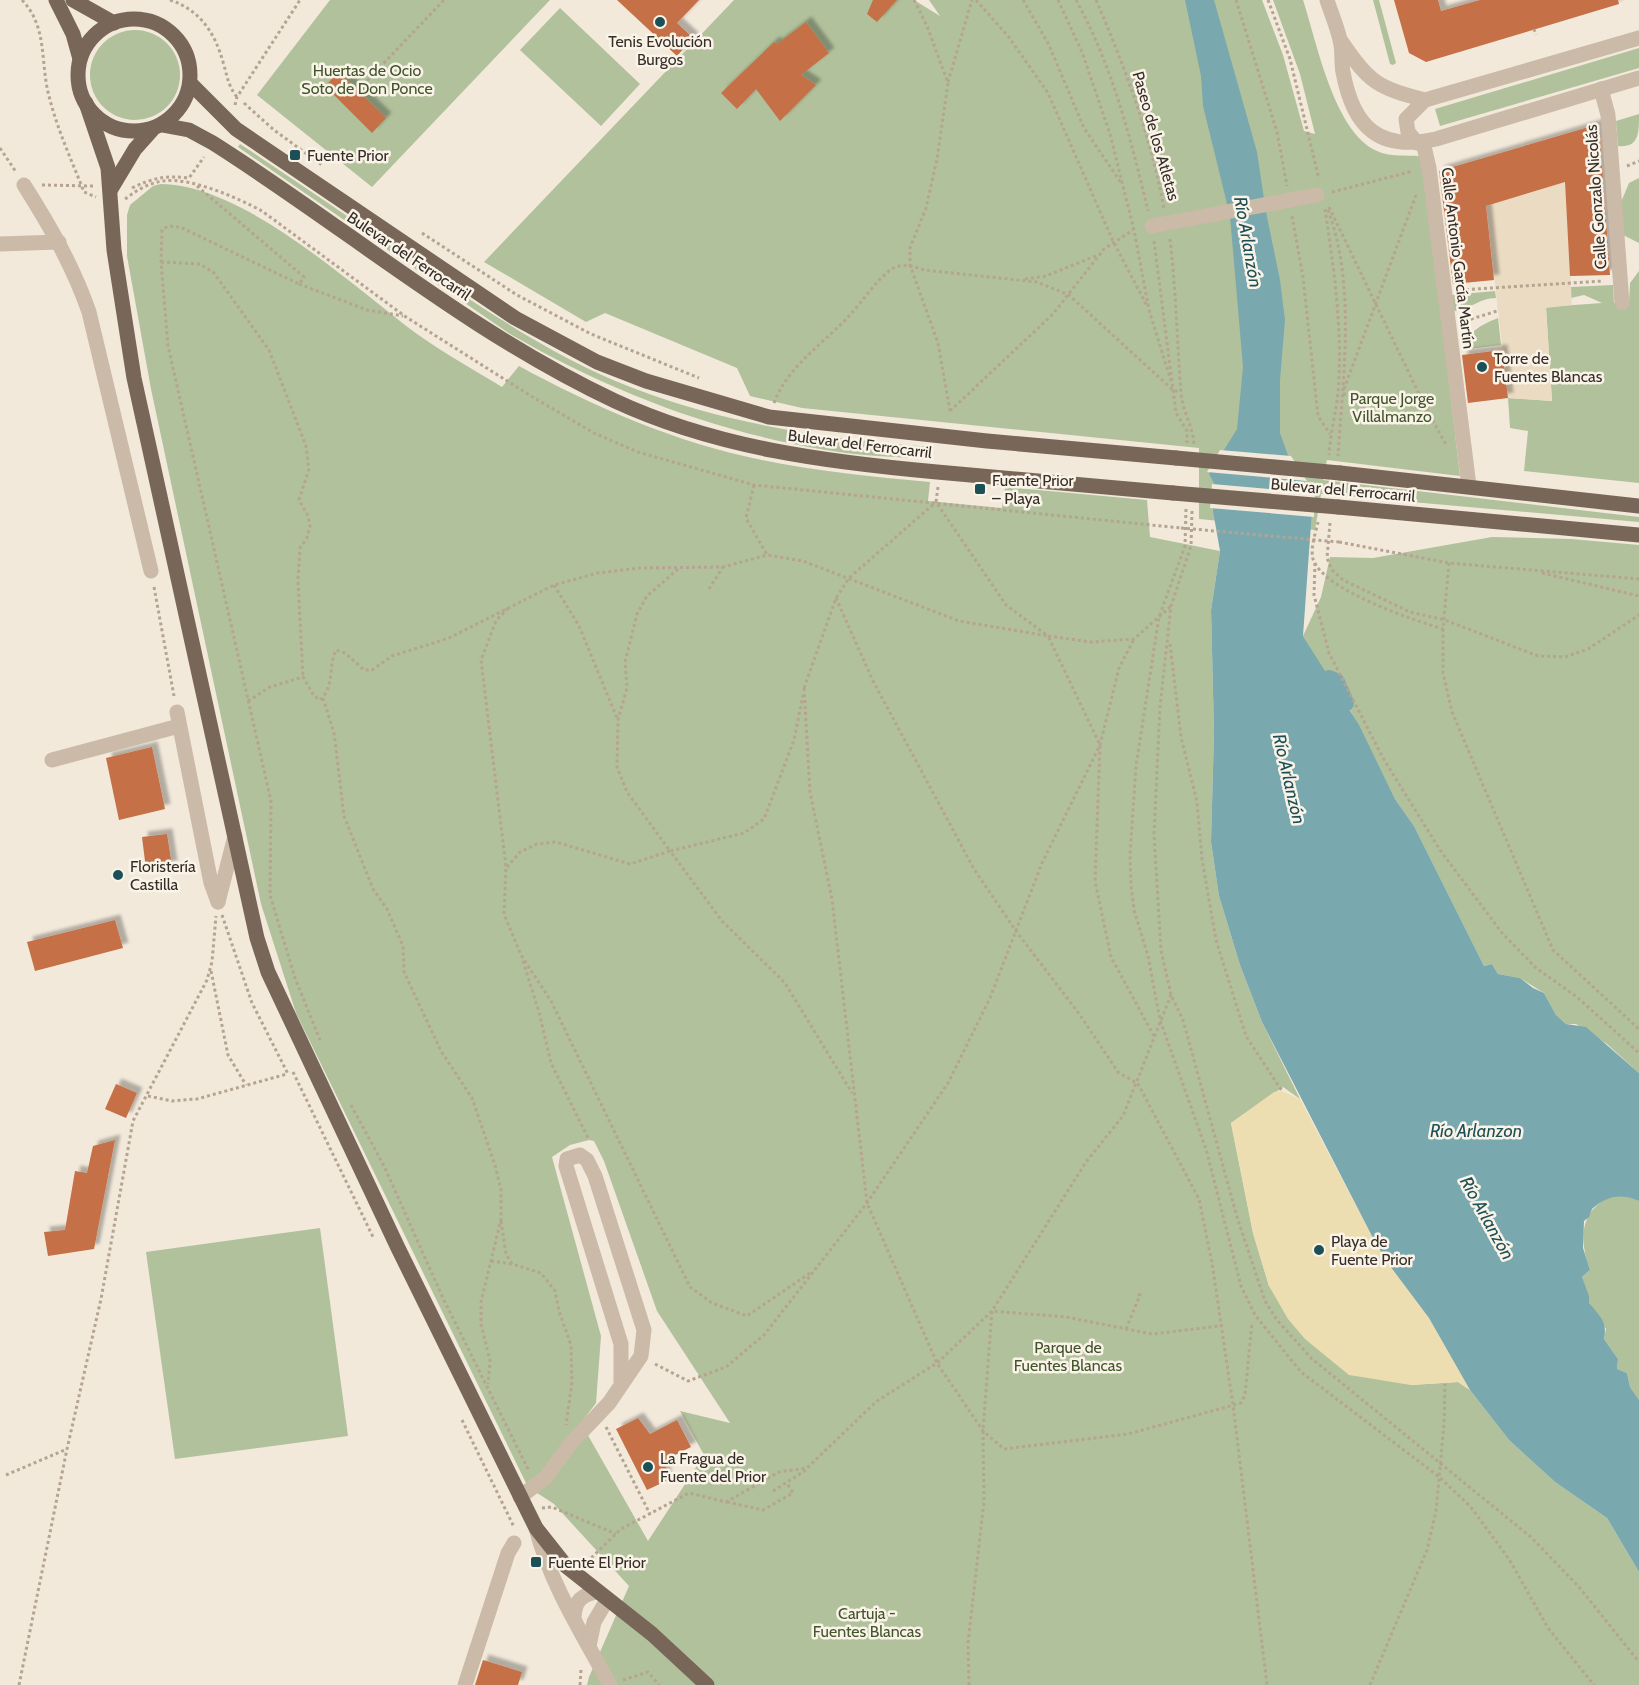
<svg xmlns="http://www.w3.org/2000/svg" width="1639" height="1685" viewBox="0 0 1639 1685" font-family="Cabin,sans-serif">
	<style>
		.green { fill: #b1c19b; fill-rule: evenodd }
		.sand { fill: #eddeb2 }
		.plaza { fill: #eadbc2 }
		.water { fill: #7aa8af }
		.pier { fill: #f2e9db }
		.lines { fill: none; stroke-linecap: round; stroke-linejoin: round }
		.canal { stroke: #7aa8af; stroke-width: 18 }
		.building { fill: #c56f46; filter: url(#shadow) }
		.path { stroke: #b5a491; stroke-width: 3; stroke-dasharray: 3 3; stroke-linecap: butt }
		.minor { stroke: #cabaa7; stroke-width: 15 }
		.major { stroke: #786659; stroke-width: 15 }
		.path-bridge { stroke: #b5a491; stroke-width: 3; stroke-dasharray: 3 3; stroke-linecap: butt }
		.minor-bridge { stroke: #cabaa7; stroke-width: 15 }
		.major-bridge { stroke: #786659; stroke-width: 15 }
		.poi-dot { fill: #1d4f57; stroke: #f9f3e8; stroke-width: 2 }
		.labels { text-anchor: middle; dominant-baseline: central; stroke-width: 5; stroke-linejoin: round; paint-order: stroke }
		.poi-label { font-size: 16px; fill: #362d28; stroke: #f9f3e8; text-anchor: start }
		.park-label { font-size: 16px; fill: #42542c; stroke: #f9f3e8 }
		.street-label { font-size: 16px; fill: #362d28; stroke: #f9f3e8 }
		.water-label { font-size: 18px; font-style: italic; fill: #1d4f57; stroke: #f9f3e8 }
	</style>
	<defs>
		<filter id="shadow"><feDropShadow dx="5.5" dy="-5.5" stdDeviation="1.5" flood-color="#0004"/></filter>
	</defs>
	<rect width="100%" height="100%" fill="#f2e9db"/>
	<!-- green -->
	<g class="green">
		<path d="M330,0H550L372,187L257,95Z"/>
		<path d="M734,0H914L940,16L929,0H1262L1283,55L1304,131L1315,134L1300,74L1273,0H1303C1317,43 1334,132 1377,151C1390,157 1405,155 1419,156L1423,164L1460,476L1327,460L1323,480L1639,517V522L1321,494L1315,530L1199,519V448L802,408L750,396L737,368L605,313L586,322L484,262Z"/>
		<path d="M1373,0H1379L1396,63L1393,65L1390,64Z"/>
		<path d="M560,8L640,84L601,126L520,50Z"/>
		<circle cx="135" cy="75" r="45"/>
		<path d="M1639,48V68L1440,126L1435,109Z"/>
		<path d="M1639,114C1639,133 1639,148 1618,146L1616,121Z"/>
		<path d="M240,144C302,185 363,227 424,269C491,314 558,359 633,388C729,425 830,439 931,447L930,459C895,457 860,456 826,450C712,431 609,391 510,334L238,147Z"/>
		<path d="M1639,178V243L1623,235L1621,202L1629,183Z"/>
		<path d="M161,184C245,185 351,285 417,334C444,353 474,370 502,387L519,366C594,407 677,443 762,460C817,471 873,477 930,482L928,501L1002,508L1005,487L1147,500L1150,537L1220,551L1211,610L1214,732L1211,842L1219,896L1240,965L1262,1022L1300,1099L1283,1087L1231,1123L1253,1233L1269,1286L1411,1385L1458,1382L1470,1390L1509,1440L1555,1482L1607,1518L1639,1572V1685H587L589,1677L629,1586L554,1504L528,1487L296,1013L261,904L151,389L127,256V215L130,205L153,186ZM589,1140L594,1141L604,1161L657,1311L730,1423L680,1411L704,1455L648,1541L581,1423L596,1403L601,1336L552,1157L570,1145Z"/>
		<path d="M1639,271V483L1524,471L1528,431L1510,428L1508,398L1552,401L1546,307L1602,303L1584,295L1571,298V287L1613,285L1614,303H1629L1630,283Z"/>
		<path d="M1495,291L1496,298C1479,298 1470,310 1453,311L1451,295Z"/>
		<path d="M1498,318L1501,345L1461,350C1466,333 1482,324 1498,318Z"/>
		<path d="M1492,537L1571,539L1639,545V1073L1607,1044L1576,1024H1566L1556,1015L1544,993L1520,978L1498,974L1492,964L1484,966L1414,826L1395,799L1336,682L1329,679L1303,636L1321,597L1330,557L1373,558Z"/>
		<path d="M1616,1195L1627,1196L1639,1201V1400L1630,1387L1627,1373L1617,1369L1618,1359L1604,1339L1606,1329L1589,1303L1582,1277L1590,1270C1578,1238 1580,1207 1616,1195Z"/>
		<path d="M320,1228L348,1436L175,1459L146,1252Z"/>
	</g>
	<!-- sand -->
	<path class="sand" d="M1282,1091L1300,1099L1373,1238L1387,1262L1429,1318L1470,1390L1458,1382L1411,1385L1349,1375L1305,1339L1288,1319L1269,1286L1253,1233L1231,1123L1274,1092Z"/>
	<!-- plaza -->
	<path class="plaza" d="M1565,182L1572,305L1546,308L1552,401L1508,398L1486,206Z"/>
	<!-- water -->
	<path class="water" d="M1185,0H1214L1257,152L1266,212L1280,280L1285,320L1280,380V433L1290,461L1313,496L1303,636L1359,725L1395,799L1414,826L1484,966L1492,964L1498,974L1520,978L1533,988L1544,993L1556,1015L1566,1024L1586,1027L1639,1073V1201C1620,1193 1607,1196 1592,1209L1589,1217L1584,1221L1583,1248L1590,1270L1582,1277L1589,1296V1303C1599,1315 1608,1322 1604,1339L1618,1359L1617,1369L1627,1373L1630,1387L1639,1400V1572L1607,1518L1555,1482L1509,1440L1470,1390L1429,1318L1387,1262L1373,1238L1262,1022L1240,965L1219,896L1211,842L1214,732L1211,610L1220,551L1213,511L1216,487L1209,474L1237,429L1243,367L1230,216L1203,106L1201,76Z"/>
	<!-- pier -->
	<g class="pier">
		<path d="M1220,450L1291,456L1307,481L1207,472Z"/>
		<path d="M1212,484L1315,493L1314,517L1210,508Z"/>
	</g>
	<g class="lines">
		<!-- canal -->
		<path class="canal" d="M1329,679L1336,682L1345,703"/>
	</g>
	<!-- building -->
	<g class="building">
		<path d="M617,0H699L677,23L693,38L677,56Z"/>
		<path d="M873,0H897L877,22L867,14Z"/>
		<path d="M1394,0H1438L1441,11L1480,0H1618L1619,4L1426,62L1409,53Z"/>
		<path d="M806,22L829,53L801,75L816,85L780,121L756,89L737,109L721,93L774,42L777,44Z"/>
		<path d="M339,72L386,118L372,133L325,86Z"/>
		<path d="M1599,124L1610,275L1570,276L1565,182L1486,206L1494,280L1453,284L1439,171Z"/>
		<path d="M1502,350L1508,398L1468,403L1462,355Z"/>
		<path d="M152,747L165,809L119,820L106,758Z"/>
		<path d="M167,834L172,866L146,869L142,837Z"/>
		<path d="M115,920L123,948L35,971L27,942Z"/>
		<path d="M116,1084L137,1093L126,1118L105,1109Z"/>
		<path d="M115,1140L94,1249L48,1256L44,1232L65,1230L75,1171L87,1173L93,1146Z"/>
		<path d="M638,1418L650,1434L677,1420L691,1447L663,1461L668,1471L664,1473L668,1480L647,1490L616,1429Z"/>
		<path d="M483,1660L522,1672L518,1685H475Z"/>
	</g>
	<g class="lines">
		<!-- path -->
		<g class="path">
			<path d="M22,0C48,27 40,63 49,96C57,129 72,161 84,192L96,197"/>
			<path d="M170,0C200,10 215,33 223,62C227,75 228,86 237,97"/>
			<path d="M914,0L927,26L948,83L937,159L926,208L910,248V265L938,343L950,411"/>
			<path d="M976,0L1008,36L1048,93L1113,241L1147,306"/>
			<path d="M1023,0L1049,45L1084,128L1121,183"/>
			<path d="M1058,0L1082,52L1110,134L1134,230L1149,310L1171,381"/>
			<path d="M1076,0C1112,65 1131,139 1148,211"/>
			<path d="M1096,0C1125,67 1151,137 1164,209"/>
			<path d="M1236,0L1277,132L1287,186"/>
			<path d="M1268,0L1290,59L1319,179"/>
			<path d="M1534,29L1536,35"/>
			<path d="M948,82L972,0"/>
			<path d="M363,85L444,0"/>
			<path d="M244,103L274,130L322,165"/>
			<path d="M235,105L237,97L300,0"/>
			<path d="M0,148L16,172"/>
			<path d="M1627,166L1639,161"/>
			<path d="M42,185L93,186"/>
			<path d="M197,186L304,277L299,284L180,227L168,226L162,230L161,262L168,346L271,801L270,895L295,978L320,1040"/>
			<path d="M132,188C152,178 167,175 189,178L204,157"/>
			<path d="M1332,192L1413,171"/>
			<path d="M125,199C137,190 149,183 163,181C191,177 238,198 262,211L406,317L531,396L594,433L638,452L754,485L1181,528"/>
			<path d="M1329,207L1422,400"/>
			<path d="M1325,209C1334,268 1343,332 1338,392C1336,413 1330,434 1329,455"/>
			<path d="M1328,210C1356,285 1343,377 1338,456"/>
			<path d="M1292,216L1303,277L1318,416L1330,434"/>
			<path d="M422,233L517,295L591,334L699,378"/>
			<path d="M1170,239C1176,290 1177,341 1181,392C1182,411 1193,425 1194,445"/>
			<path d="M1154,241L1176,413L1187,431V443"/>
			<path d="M161,262L200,264L214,273L269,350L306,446L309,469L299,500L308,516L310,526L307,538L300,548L298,581L303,677"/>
			<path d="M1025,279L1046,276L1098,255"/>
			<path d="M299,284L367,310L403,316"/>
			<path d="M1460,290L1603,281"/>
			<path d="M1465,321L1497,311"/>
			<path d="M1344,389L1416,195"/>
			<path d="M1343,394L1422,400L1446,445"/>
			<path d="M774,403C787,367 823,344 849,316C862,302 874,283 889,271C899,262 913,266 924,270L1037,282L1069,295L1174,391H1180"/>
			<path d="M950,411L1052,315L1104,249L1133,230"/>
			<path d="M754,485L746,518L767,555"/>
			<path d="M938,487L936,502L1006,605L1048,636L1091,642L1134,639L1171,606"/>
			<path d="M1186,509L1185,546L1159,617L1136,766L1130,855L1131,886L1134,910L1148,956L1160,1020L1206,1149L1241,1286L1255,1315L1301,1372L1438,1476L1470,1506L1509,1559L1548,1628L1594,1685"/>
			<path d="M1192,511L1191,546L1171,606L1160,707L1154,834L1161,950L1171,995L1183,1020L1237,1217L1265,1301L1277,1320L1311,1358L1532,1538L1579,1587L1639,1662"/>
			<path d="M1318,522C1316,532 1310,548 1313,559C1323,590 1413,620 1443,629"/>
			<path d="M1330,523L1327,558L1332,570L1343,580L1410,612L1445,620L1538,656L1565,657L1588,649L1639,615"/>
			<path d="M1339,542L1449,563L1639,579"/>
			<path d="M1315,563L1314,595L1329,653L1383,758L1440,850L1502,933L1536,968L1577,997L1639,1053"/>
			<path d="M1449,563L1443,629V673L1452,712L1553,950L1639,1029"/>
			<path d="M678,569L647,596L637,614L625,662L627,688L618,720L617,767L627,792L670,851L744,833L764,819L794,740L803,695"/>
			<path d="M1542,573L1639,596"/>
			<path d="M554,585L579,626L617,718"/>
			<path d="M154,587L174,696"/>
			<path d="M709,589L723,567"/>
			<path d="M836,598L873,681L974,869L1016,931L1080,1015L1118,1072L1138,1084L1199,1199L1212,1263L1233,1405L1267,1685"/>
			<path d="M508,608L496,621L481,660L506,867L504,914L521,955L551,1001L690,1287L712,1303L747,1316L810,1273"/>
			<path d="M1170,644L1181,737L1197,802L1202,859L1216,940L1246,1036L1282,1091"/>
			<path d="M804,688L810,792L832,899L867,1203L937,1363L983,1431L1004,1449L1128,1434L1241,1403L1245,1395L1252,1322"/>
			<path d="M804,688L836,598L849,578L936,502"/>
			<path d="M323,698L334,733L344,816L373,889L387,909L403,946L404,972L441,1051L472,1098L495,1165L501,1190V1219L481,1302V1324L490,1361L488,1384"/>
			<path d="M248,701L270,687L303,677L314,696L320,700C335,687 328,665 336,650L345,653L364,670H372L392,656L449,638L554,585L598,573L639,568L723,567L767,555L803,561L959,621L1048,636L1100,745L1095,881L1111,957L1155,1038"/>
			<path d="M507,867L520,852L537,844L556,842L630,864L670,851L722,921L785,983L852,1093"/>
			<path d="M222,915L252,1003L288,1074"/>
			<path d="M523,961L539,1012L551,1063L589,1140"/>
			<path d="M211,971L228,1055L246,1085"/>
			<path d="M293,1072L374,1239"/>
			<path d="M148,1096L172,1101L197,1099L287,1074"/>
			<path d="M351,1105L385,1168L442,1296L529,1471"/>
			<path d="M501,1221L506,1254L512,1264L541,1273L555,1291L559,1311L571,1345L572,1382L566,1425"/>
			<path d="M491,1261L512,1264"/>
			<path d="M1126,1329L1140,1295L1136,1294"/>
			<path d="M655,1364L688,1381L726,1367L764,1335L867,1203L948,1083L990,998L1042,863L1100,745L1119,668L1134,639"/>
			<path d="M462,1420L514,1527"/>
			<path d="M606,1427L650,1514"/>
			<path d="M6,1475L67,1449"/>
			<path d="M773,1491L806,1470"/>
			<path d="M727,1502L763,1510L793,1493L787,1483"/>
			<path d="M542,1508L552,1507L616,1534"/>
			<path d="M587,1562L621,1529L689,1493L726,1502L779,1472L807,1468L877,1401L937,1363L992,1311L1086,1162L1123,1116L1171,995"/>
			<path d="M623,1680L648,1672L659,1685"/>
			<path d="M19,1685L67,1449L101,1299L133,1121L207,980L212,962L216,916"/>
			<path d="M580,1685L581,1669"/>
			<path d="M969,1685L968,1643L984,1501L983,1431L992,1311L1066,1317L1152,1334L1220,1326"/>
			<path d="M1370,1685L1427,1550L1436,1511L1444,1424L1445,1384"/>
		</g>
		<!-- minor -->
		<g class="minor">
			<path d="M1327,0C1331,13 1337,26 1340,40C1343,50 1341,62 1343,72C1353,127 1379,152 1436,139L1639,78"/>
			<path d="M1341,41C1370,83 1376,87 1425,100"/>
			<path d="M1601,89L1608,115L1622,303"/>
			<path d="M1423,142L1429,168L1469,486"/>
			<path d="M1417,143L1408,132L1406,119L1425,100L1639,38"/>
			<path d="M24,185C50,226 73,266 89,312L151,571"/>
			<path d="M1152,226L1173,222"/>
			<path d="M0,244L59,242"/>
			<path d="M177,712L211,883L218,902"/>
			<path d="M52,760L179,726"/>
			<path d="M218,902L235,836"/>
			<path d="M520,1497L546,1477L571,1443L609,1403L641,1356L644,1330L595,1176L587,1160L580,1155L567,1159L566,1166L621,1344V1385"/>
			<path d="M536,1528C550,1584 583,1635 610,1685"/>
			<path d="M574,1617C575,1601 581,1595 597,1592"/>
			<path d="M589,1646L594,1622L607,1600"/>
			<path d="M465,1685L508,1553L514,1543"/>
		</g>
		<!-- major -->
		<g class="major">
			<path d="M56,0L73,34L80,59"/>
			<path d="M73,0L114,23"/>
			<circle cx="134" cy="75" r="56"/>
			<path d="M190,83L236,129L515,318L597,362L646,381L769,417L987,441L1176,458"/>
			<path d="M86,103L108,168L114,250L134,378L257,938L268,972L398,1248L536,1528L566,1566L652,1634L707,1685"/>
			<path d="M162,125L189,130L213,143C347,228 470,333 615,401C716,448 827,462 937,472C1015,479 1094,486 1173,493"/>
			<path d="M111,189L135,149L152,130"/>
			<path d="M1340,473L1639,506"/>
			<path d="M1338,507L1639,535"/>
		</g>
		<!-- path-bridge -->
		<path class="path-bridge" d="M1181,528L1339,542"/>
		<!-- minor-bridge -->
		<path class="minor-bridge" d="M1173,222L1317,195"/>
		<!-- major-bridge -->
		<g class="major-bridge">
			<path d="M1176,458L1340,473"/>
			<path d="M1173,493L1338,507"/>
		</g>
	</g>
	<!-- markers -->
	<g class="poi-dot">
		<circle cx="660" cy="22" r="6"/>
		<rect x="289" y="149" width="12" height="12" rx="3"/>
		<circle cx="1482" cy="367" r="6"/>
		<rect x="974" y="483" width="12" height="12" rx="3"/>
		<circle cx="118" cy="875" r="6"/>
		<circle cx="1319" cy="1250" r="6"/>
		<circle cx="648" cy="1467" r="6"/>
		<rect x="530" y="1556" width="12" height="12" rx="3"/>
	</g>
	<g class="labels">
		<!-- poi labels -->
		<g class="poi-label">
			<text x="660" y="41" text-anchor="middle">Tenis Evolución<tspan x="660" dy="18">Burgos</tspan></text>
			<text x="307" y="155">Fuente Prior</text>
			<text x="1494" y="358">Torre de<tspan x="1494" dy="18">Fuentes Blancas</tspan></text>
			<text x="992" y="480">Fuente Prior<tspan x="992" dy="18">– Playa</tspan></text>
			<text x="130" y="866">Floristería<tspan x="130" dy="18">Castilla</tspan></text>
			<text x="1331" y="1241">Playa de<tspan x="1331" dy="18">Fuente Prior</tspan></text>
			<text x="660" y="1458">La Fragua de<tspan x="660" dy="18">Fuente del Prior</tspan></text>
			<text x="548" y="1562">Fuente El Prior</text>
		</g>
		<!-- park labels -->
		<g class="park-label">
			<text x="367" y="70">Huertas de Ocio<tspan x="367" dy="18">Soto de Don Ponce</tspan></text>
			<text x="1392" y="398">Parque Jorge<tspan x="1392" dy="18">Villalmanzo</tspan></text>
			<text x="1068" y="1347">Parque de<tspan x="1068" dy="18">Fuentes Blancas</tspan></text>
			<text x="867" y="1613">Cartuja -<tspan x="867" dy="18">Fuentes Blancas</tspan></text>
		</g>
		<!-- street labels -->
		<g class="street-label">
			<text transform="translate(1156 136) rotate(74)">Paseo de los Atletas</text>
			<text transform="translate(1596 197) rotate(-94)">Calle Gonzalo Nicolás</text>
			<text transform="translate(409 256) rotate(34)">Bulevar del Ferrocarril</text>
			<text transform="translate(1458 258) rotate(83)">Calle Antonio García Martín</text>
			<text transform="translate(860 444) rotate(7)">Bulevar del Ferrocarril</text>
			<text transform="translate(1343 490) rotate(5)">Bulevar del Ferrocarril</text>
		</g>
		<!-- water labels -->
		<g class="water-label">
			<text transform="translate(1248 242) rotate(80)">Río Arlanzón</text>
			<text transform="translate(1289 779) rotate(77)">Río Arlanzón</text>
			<text x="1476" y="1131">Río Arlanzon</text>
			<text transform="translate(1487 1218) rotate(61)">Río Arlanzón</text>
		</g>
	</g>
</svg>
